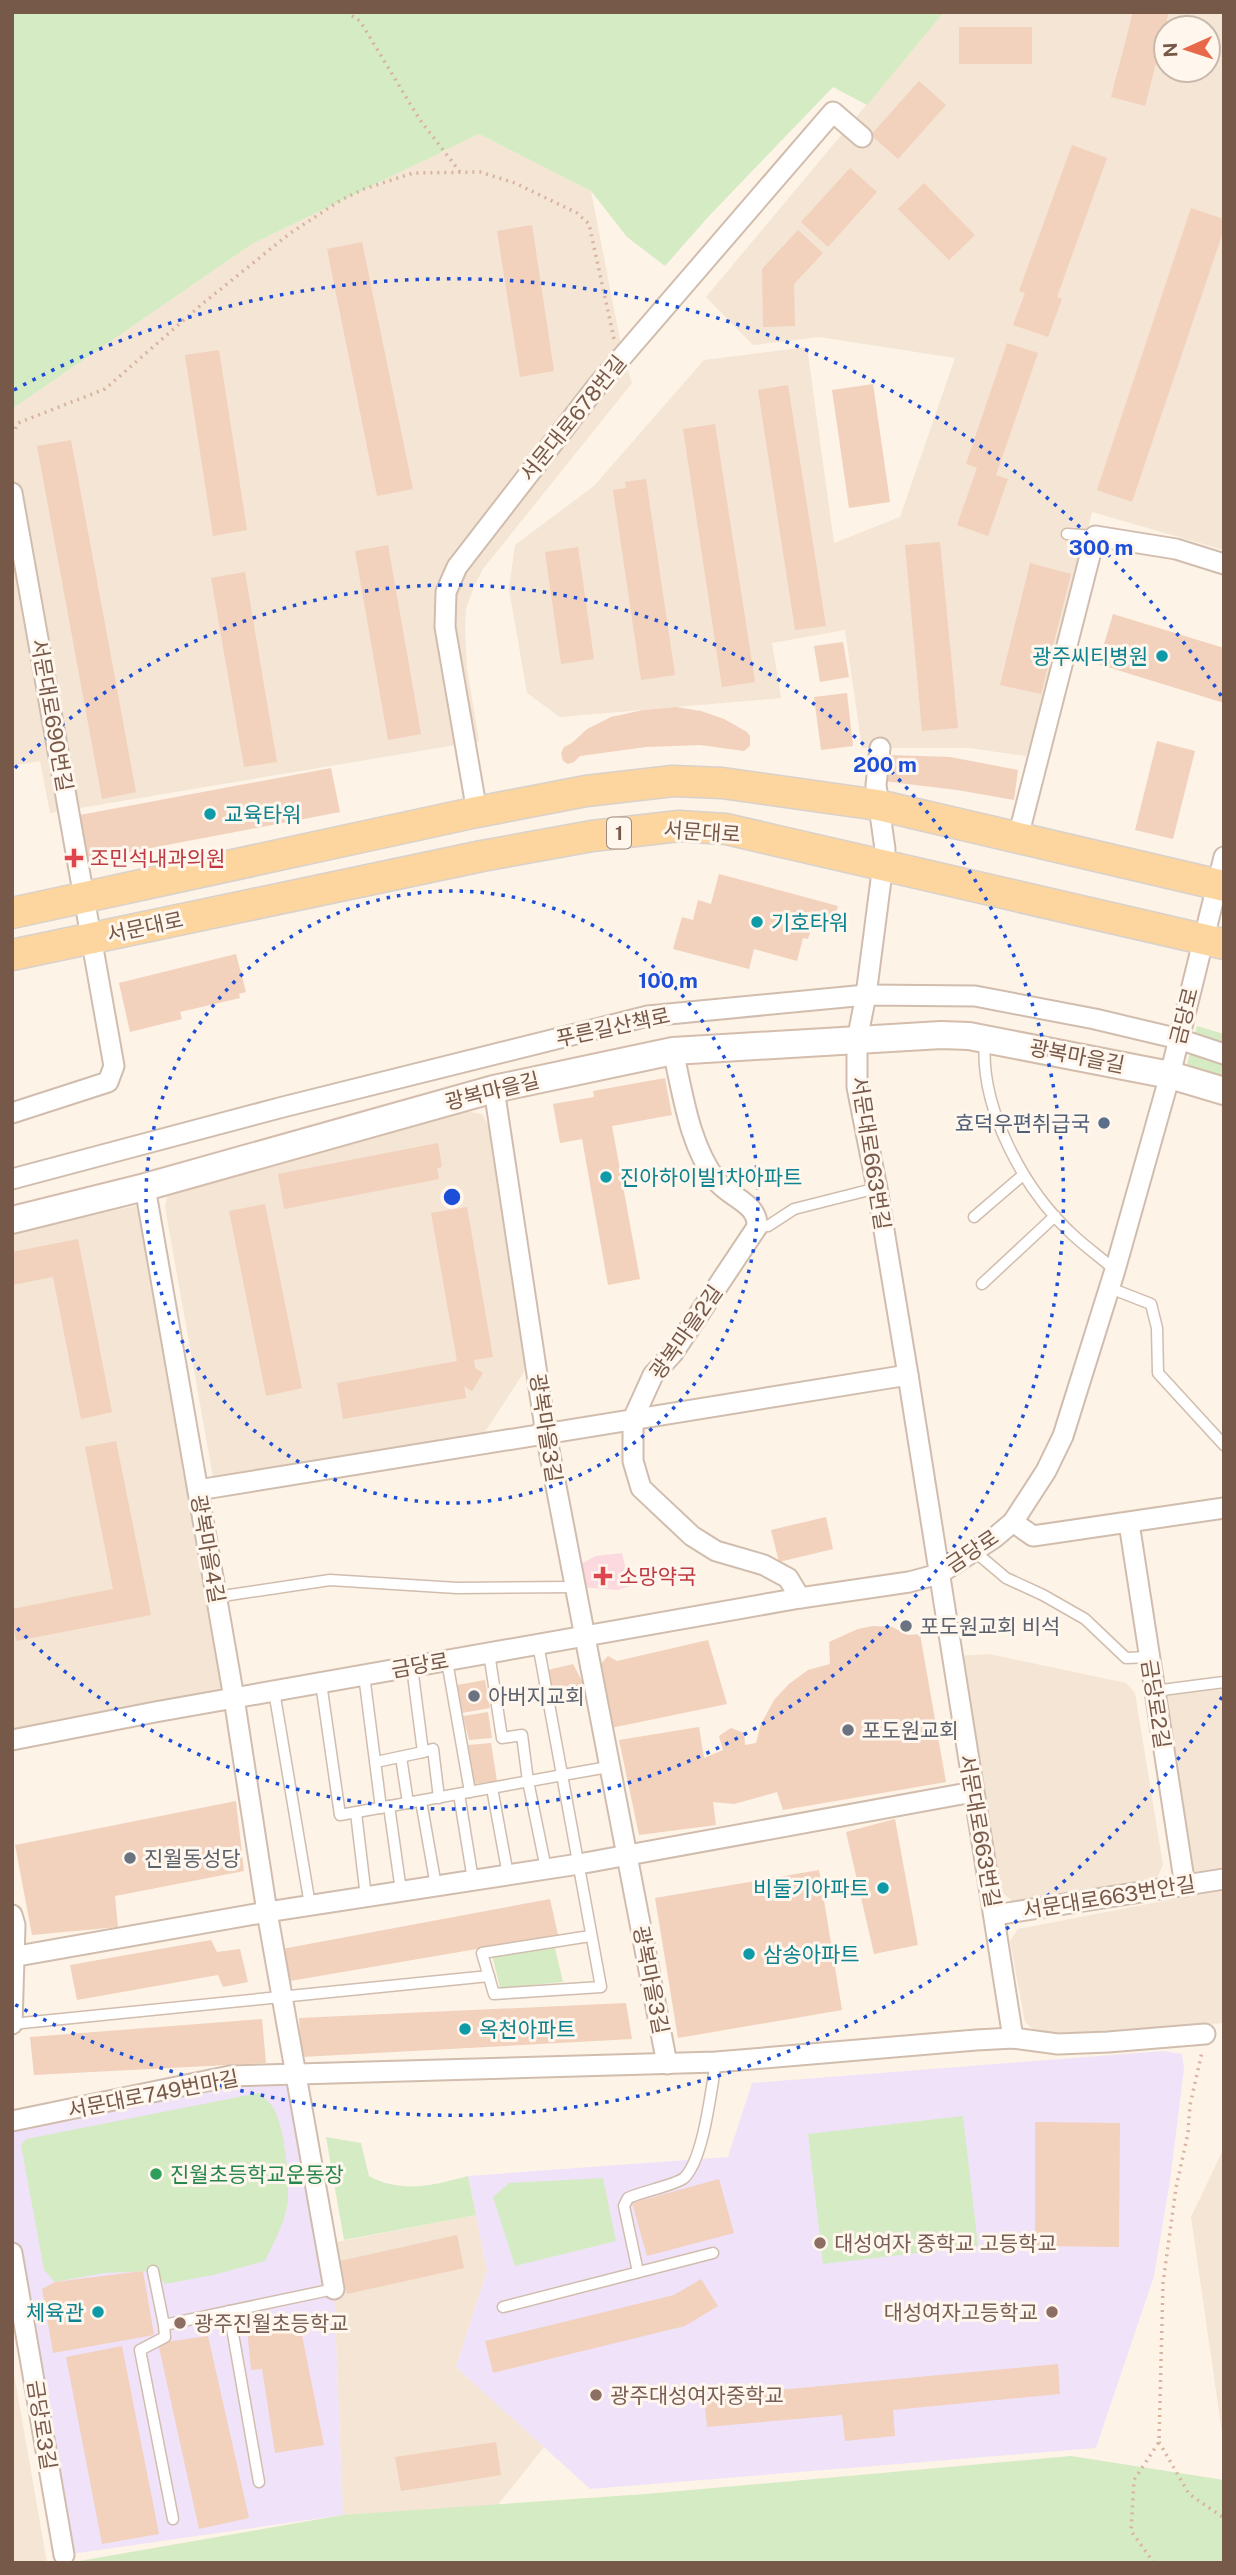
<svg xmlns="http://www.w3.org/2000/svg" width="1236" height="2575" viewBox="0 0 1236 2575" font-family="'Public Sans','Noto Sans KR',sans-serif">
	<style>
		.residential { fill: #f4e5d4; fill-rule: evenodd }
		.education { fill: #f0e3f9 }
		.medical { fill: #fbd9de }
		.green { fill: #d5ebc4 }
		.building { fill: #f2d1bd }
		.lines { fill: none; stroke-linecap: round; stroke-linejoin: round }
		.lane-casing { stroke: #d1bdae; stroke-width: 13 }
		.street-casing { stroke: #d1bdae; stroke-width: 23 }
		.secondary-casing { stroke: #d4bdac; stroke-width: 30 }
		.primary-casing { stroke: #d9d1cc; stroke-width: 33 }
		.path { stroke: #d8b4a0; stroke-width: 3.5; stroke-dasharray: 2 5; stroke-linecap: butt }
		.lane { stroke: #fff; stroke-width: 10 }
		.street { stroke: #fff; stroke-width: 19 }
		.secondary { stroke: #fff; stroke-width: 26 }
		.primary { stroke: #fcd69e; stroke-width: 30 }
		.ring { fill: none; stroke: #1d4ed8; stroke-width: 3.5; stroke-dasharray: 3.5 7 }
		.culture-dot { fill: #0f9aa8; stroke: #fff7ed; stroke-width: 2.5 }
		.health-dot { fill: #e0444e; stroke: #fff7ed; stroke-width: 2.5 }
		.service-dot { fill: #5c6f8a; stroke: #fff7ed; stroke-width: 2.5 }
		.worship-dot { fill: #6b7280; stroke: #fff7ed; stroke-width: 2.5 }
		.leisure-dot { fill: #2e9e5b; stroke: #fff7ed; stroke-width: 2.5 }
		.education-dot { fill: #8d6e63; stroke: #fff7ed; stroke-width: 2.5 }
		.labels { text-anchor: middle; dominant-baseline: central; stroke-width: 6; stroke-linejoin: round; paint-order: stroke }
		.shield { fill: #fff7ed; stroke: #a0887b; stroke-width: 2 }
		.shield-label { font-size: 19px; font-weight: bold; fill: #77594a }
		.street-label { font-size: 21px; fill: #77594a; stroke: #fff7ed }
		.culture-label { font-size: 21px; fill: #0d838f; stroke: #fff7ed; text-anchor: start }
		.health-label { font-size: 21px; fill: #be3a42; stroke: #fff7ed; text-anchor: start }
		.service-label { font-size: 21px; fill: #4e5e75; stroke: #fff7ed; text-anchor: end }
		.worship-label { font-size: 21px; fill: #5b616d; stroke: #fff7ed; text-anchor: start }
		.leisure-label { font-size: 21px; fill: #27864d; stroke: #fff7ed; text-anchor: start }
		.education-label { font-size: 21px; fill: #785e54; stroke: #fff7ed; text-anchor: start }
		.centre { fill: #1d4ed8; stroke: #fff7ed; stroke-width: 3.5 }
		.ring-label { font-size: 21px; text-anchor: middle; font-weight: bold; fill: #1d4ed8; stroke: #fff7ed; stroke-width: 6; stroke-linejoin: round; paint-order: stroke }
	</style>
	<rect width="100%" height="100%" fill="#fdf3e6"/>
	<!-- residential -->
	<g class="residential">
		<path d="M944,12H1224V550L1092,512L1043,710L1026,756L969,748H862L845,630L772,643L781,698L560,717L527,693L509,589L515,545L594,486L704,360L807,347L834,543L900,517L955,358L819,337L753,345L706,297ZM1166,28H1208V70H1166Z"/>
		<path d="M479,134L591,191L623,355L632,383L483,569L474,586L466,609L465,630L467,669L479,741L50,813L40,761L12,766V409L252,244Z"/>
		<path d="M466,1111L482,1114L490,1129L526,1369L483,1435L213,1477L165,1207L169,1190Z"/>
		<path d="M148,1203L234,1698L12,1740V1234Z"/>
		<path d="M989,1654L1126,1683L1135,1693L1163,1865L1156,1880L1013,1902L1001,1891L960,1656Z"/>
		<path d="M1224,1689V2023L1039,2035L1025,2022L1010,1941L1018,1929L1169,1900L1193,1862L1166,1695Z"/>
		<path d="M1224,2148V2446L1191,2217Z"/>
		<path d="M476,2215L487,2271L456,2367L544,2447L497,2506L343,2515L332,2243Z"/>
		<path d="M12,2362L47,2563H12Z"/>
	</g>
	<!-- education -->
	<g class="education">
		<path d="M1163,2051L1182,2054L1184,2069L1170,2181L1154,2276L1096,2448L590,2489L456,2367L487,2271L468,2176L728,2157L752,2083Z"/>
		<path d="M295,2073L334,2289L343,2515L64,2555L12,2253V2121Z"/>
	</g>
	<!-- medical -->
	<path class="medical" d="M622,1553L630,1586L618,1590L580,1587L577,1566L596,1556Z"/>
	<!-- green -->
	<g class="green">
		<path d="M12,12H944L867,105L833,87L708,217L665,266L627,237L591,191L479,134L252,244L12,409Z"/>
		<path d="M1197,1026L1224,1034V1079L1186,1068Z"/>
		<path d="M555,1948L563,1982L500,1988L492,1955Z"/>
		<path d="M259,2093C264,2098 271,2103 274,2109C285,2129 289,2177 288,2200C286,2221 274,2242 265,2261L213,2275L165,2284L153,2271L104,2273L55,2282L44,2270L21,2145L26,2139Z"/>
		<path d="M963,2116L978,2246L823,2264L808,2134Z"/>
		<path d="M326,2137L361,2143L369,2176C401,2194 435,2185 468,2176L476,2215L344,2240Z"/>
		<path d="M603,2178L616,2241L515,2266L493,2197L509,2183Z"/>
		<path d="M1071,2456L1224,2480V2563H68L343,2515L646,2494Z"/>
	</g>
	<!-- building -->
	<g class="building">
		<path d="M1133,12H1169L1145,106L1111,97Z"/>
		<rect x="959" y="27" width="73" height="37"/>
		<path d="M919,81L946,105L898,159L871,135Z"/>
		<path d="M1072,145L1107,158L1057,297L1062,299L1048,337L1013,325L1025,293L1019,291Z"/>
		<path d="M850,168L877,192L828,247L801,222Z"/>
		<path d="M924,183L975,235L949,260L898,209Z"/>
		<path d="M1191,208L1224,219V229L1132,502L1097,490Z"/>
		<path d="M532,225L554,371L520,377L497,231Z"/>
		<path d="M798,230L823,253L794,284L795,326L763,327L762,269Z"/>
		<path d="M362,242L413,489L377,496L327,249Z"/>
		<path d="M1007,343L1038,353L996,475L1008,479L988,536L957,525L977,468L966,464Z"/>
		<path d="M219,350L247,530L213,536L185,355Z"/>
		<path d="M873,384L890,502L849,508L832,390Z"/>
		<path d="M788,385L826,626L795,630L758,390Z"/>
		<path d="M715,424L755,682L722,687L683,429Z"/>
		<path d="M71,440L136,792L102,799L37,446Z"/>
		<path d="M646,479L675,675L641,680L613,490L626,488L625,482Z"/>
		<path d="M940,542L958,728L922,731L905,545Z"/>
		<path d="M388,545L421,734L388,740L355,551Z"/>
		<path d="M578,547L594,659L561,664L545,552Z"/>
		<path d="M1030,563L1071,574L1041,694L1000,685Z"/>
		<path d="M245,572L277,762L244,767L211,578Z"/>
		<path d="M1113,614L1224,648V703L1098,664Z"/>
		<path d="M843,642L849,677L820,682L814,646Z"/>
		<path d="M847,693L853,746L821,750L814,697Z"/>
		<path d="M676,707L701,711L724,719L747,732L750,736V746L744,751L700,745L646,747L580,756L574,762L568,764L563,761L561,753L564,747L572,743L587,729L611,717L643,710Z"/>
		<path d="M1157,741L1195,751L1173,839L1135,830Z"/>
		<path d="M889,755L950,757L1018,770L1014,800L957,790L883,781Z"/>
		<path d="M331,768L340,812L88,860L80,815Z"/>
		<path d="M719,874L838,906L833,923L817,927L812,925L808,939L803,938L797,961L754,949L749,969L673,949L682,917L693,920L698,900L711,904Z"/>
		<path d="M236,954L246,992L239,994L240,998L180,1012L182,1019L130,1032L119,983Z"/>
		<path d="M665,1078L672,1115L612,1126L640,1279L608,1285L582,1139L560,1143L553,1104L594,1097L593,1091Z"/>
		<path d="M438,1143L442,1167L437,1168L439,1179L284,1209L278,1174Z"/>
		<path d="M265,1204L302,1388L266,1396L229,1211Z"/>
		<path d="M467,1207L493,1357L474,1360L475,1368L483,1373L472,1391L464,1386L466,1398L343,1419L337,1383L457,1361L431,1213Z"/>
		<path d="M78,1239L112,1412L81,1419L53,1277L12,1285V1252Z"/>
		<path d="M116,1441L151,1615L16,1641L12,1609L113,1589L85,1447Z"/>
		<path d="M826,1517L833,1549L779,1562L771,1530Z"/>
		<path d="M873,1626L892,1627L908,1635L920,1634L946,1782L783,1810L777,1792L734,1804L713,1802L716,1825L639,1835L619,1740L699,1727L704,1758L723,1750L719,1736L731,1728L744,1733L745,1745L756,1743L761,1724L774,1700L789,1684L808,1670L830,1664L829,1642L858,1629Z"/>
		<path d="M708,1640L727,1704L606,1729L592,1673L608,1656L617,1661Z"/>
		<path d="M573,1664L589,1694L550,1698L548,1670Z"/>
		<path d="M485,1680L490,1708L462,1713L457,1685Z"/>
		<path d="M488,1712L492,1738L469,1740L463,1716Z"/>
		<path d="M491,1743L497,1781L474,1784L468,1745Z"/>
		<path d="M236,1801L244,1871L115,1896L118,1927L32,1935L15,1845Z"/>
		<path d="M895,1819L918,1945L874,1954L846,1832Z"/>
		<path d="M819,1870L842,2010L678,2038L655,1898Z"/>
		<path d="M550,1899L558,1935L290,1981L282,1949Z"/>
		<path d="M211,1940L217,1952L240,1949L248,1982L223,1987L218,1975L77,2000L70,1965Z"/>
		<path d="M626,2003L632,2039L301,2057L299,2018Z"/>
		<path d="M262,2019L266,2063L34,2075L30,2037Z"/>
		<path d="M1035,2122L1120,2123L1119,2247L1035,2246Z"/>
		<path d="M719,2179L734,2233L647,2256L632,2203Z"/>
		<path d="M457,2235L464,2268L347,2294L340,2261Z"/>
		<path d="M143,2271L154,2335L53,2353L42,2289L55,2282Z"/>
		<path d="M701,2279L718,2306L685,2326L493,2373L485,2341L674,2295Z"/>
		<path d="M299,2320L324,2445L275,2453L262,2369L251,2370L247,2328Z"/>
		<path d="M208,2336L249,2518L199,2529L158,2343Z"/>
		<path d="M122,2346L159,2534L102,2544L66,2357Z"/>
		<path d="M1058,2364L1060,2394L893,2410L895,2436L845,2441L842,2415L707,2427L704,2397Z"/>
		<path d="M496,2442L501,2475L401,2491L395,2457Z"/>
	</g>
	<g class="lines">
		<defs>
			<g id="lane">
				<path d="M1067,534L1095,536"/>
				<path d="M985,1039C979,1108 1024,1190 1073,1235C1086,1247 1101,1258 1115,1270"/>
				<path d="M974,1217L1023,1175"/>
				<path d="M757,1227L768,1226L794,1209L877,1188"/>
				<path d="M982,1284L1055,1216"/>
				<path d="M1110,1288L1151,1304L1157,1328L1158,1373L1224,1445"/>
				<path d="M974,1551L1006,1578L1043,1595L1085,1619L1126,1658L1149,1657"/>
				<path d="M216,1597L330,1580L457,1588L575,1587"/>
				<path d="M538,1644L601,1987L494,1994L482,1953L590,1936"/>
				<path d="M489,1653L502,1738L522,1735L528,1781L546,1869"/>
				<path d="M447,1661L470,1792"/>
				<path d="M412,1667L423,1752L433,1749L439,1798"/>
				<path d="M364,1675L381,1808"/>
				<path d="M321,1683L340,1815L608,1767"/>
				<path d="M274,1691L310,1905"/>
				<path d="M1154,1691L1224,1682"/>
				<path d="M401,1757L408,1803"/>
				<path d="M376,1762L423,1752"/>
				<path d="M492,1788L508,1875"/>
				<path d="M459,1794L473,1880"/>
				<path d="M421,1801L436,1886"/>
				<path d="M389,1806L401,1891"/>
				<path d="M356,1813L366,1897"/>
				<path d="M12,2024L489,1976"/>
				<path d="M153,2271L164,2325L334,2289"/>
				<path d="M638,2272L624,2206L628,2198C640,2192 676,2185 684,2178C704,2159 711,2089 716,2062"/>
				<path d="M503,2307L713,2253"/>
				<path d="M229,2311L259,2482"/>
				<path d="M164,2325L165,2337L140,2350L173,2519"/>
			</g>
			<g id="street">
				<path d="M12,493L114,1066L108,1082L12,1113"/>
				<path d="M880,748L876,785L885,849L866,995L857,1040V1087L877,1188L908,1375L1013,2038"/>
				<path d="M477,812L445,627L446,592L457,567L597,386L833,112L862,137"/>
				<path d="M1018,837L1095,536L1176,549L1224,564"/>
				<path d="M673,1051C683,1094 689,1144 716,1180C728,1197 759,1203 757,1227L673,1353L653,1375L633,1419V1461L641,1488L692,1536L716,1551L764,1565L788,1578L800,1598"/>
				<path d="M494,1089L546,1434L667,2064"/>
				<path d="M12,1179L283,1107L648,1016L866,995L975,996L1095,1019L1179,1039L1224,1054"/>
				<path d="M145,1187L234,1698L267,1912L334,2289"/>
				<path d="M198,1490L908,1375"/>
				<path d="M1013,1522L1033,1536L1224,1508"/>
				<path d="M1129,1523L1185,1886"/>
				<path d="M12,1740L155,1712L800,1598L909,1582L939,1574L994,1538L1013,1522L1046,1471L1063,1436L1115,1270L1170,1075L1224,857"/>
				<path d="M12,1915L15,1925L12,2024"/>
				<path d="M995,1915L1224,1879"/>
				<path d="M12,1957L267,1912L579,1864L973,1792"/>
				<path d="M12,2121L230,2076L716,2062L976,2040L1013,2038L1058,2044L1108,2042L1205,2034"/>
				<path d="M12,2253L64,2555"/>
			</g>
			<path id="secondary" d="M12,1220L145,1187L494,1089L673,1051L941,1035L969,1036L1170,1075L1224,1091"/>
			<g id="primary">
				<path d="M12,913L477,812L586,791L673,781L722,783L878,805L1224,886"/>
				<path d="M12,955L482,856L592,836L679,826L726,829L1224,944"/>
			</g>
		</defs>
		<!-- lane casing -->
		<use href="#lane" class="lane-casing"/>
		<!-- street casing -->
		<use href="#street" class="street-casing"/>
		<!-- secondary casing -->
		<use href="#secondary" class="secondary-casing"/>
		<!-- primary casing -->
		<use href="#primary" class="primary-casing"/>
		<!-- path -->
		<g class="path">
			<path d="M346,12L360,21L420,120L460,172"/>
			<path d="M12,435L18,423L105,389L201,305L289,234L341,200L364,189L413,173L480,172L515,183L577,213L589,224L614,339"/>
			<path d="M1159,2442L1189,2494L1224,2518"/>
			<path d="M1154,2563L1131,2531L1134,2480L1159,2442L1163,2283L1176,2188L1188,2133L1190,2105L1202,2052"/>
		</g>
		<!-- lane -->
		<use href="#lane" class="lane"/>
		<!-- street -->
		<use href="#street" class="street"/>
		<!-- secondary -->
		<use href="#secondary" class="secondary"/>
		<!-- primary -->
		<use href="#primary" class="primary"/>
	</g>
	<!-- distance rings -->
	<g class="ring">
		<circle cx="452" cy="1197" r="306"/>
		<path d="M15 768A612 612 0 1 1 15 1626"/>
		<path d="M1222 1697A918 918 0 0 1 14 2004M14 390A918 918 0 0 1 1222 697"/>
	</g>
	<!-- markers -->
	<g class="culture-dot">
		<circle cx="1162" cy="656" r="7"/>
		<circle cx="210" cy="814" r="7"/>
		<circle cx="757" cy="922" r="7"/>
		<circle cx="606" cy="1177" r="7"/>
		<circle cx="883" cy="1888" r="7"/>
		<circle cx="749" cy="1954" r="7"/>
		<circle cx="465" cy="2029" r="7"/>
		<circle cx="98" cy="2312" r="7"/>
	</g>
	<g class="health-dot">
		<path d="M70.5 847.5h7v7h7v7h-7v7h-7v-7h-7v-7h7z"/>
		<path d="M599.5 1565.5h7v7h7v7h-7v7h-7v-7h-7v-7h7z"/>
	</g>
	<circle class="service-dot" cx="1104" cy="1123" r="7"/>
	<g class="worship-dot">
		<circle cx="906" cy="1626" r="7"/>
		<circle cx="474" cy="1696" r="7"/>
		<circle cx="848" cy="1730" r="7"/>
		<circle cx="130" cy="1858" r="7"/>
	</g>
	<circle class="leisure-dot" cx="156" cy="2174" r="7"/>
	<g class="education-dot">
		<circle cx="820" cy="2243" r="7"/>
		<circle cx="1052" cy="2312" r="7"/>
		<circle cx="180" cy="2323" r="7"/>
		<circle cx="596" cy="2395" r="7"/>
	</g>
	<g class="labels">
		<!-- shield labels -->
		<rect class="shield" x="607" y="817.5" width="24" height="31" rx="5"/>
		<g class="shield-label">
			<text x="619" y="833">1</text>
		</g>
		<!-- street labels -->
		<g class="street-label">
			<text transform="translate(573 418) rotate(-51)">서문대로678번길</text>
			<text transform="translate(52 715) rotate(80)">서문대로690번길</text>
			<text transform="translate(702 832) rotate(4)">서문대로</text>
			<text transform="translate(145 927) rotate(-12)">서문대로</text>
			<text transform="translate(1184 1016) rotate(-76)">금당로</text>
			<text transform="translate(613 1027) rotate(-12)">푸른길산책로</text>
			<text transform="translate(1077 1056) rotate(11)">광복마을길</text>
			<text transform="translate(492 1091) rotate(-14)">광복마을길</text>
			<text transform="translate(871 1153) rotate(81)">서문대로663번길</text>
			<text transform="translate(686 1332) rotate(-55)">광복마을2길</text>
			<text transform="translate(546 1428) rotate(81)">광복마을3길</text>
			<text transform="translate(208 1549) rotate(80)">광복마을4길</text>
			<text transform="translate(972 1551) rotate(-34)">금당로</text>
			<text transform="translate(420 1665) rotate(-10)">금당로</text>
			<text transform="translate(1156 1704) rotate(81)">금당로2길</text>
			<text transform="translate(980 1831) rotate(80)">서문대로663번길</text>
			<text transform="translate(1109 1897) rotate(-9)">서문대로663번안길</text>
			<text transform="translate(651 1980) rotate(79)">광복마을3길</text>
			<text transform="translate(153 2094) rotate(-11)">서문대로749번마길</text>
			<text transform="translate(42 2425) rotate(81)">금당로3길</text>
		</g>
		<!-- culture labels -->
		<g class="culture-label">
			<text x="1148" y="656" text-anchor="end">광주씨티병원</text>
			<text x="224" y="814">교육타워</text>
			<text x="771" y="922">기호타워</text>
			<text x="620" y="1177">진아하이빌1차아파트</text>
			<text x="869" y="1888" text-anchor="end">비둘기아파트</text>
			<text x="763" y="1954">삼송아파트</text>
			<text x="479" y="2029">옥천아파트</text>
			<text x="84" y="2312" text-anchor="end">체육관</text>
		</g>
		<!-- health labels -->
		<g class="health-label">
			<text x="90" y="858">조민석내과의원</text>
			<text x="619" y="1576">소망약국</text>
		</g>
		<!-- service labels -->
		<g class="service-label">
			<text x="1090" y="1123">효덕우편취급국</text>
		</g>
		<!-- worship labels -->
		<g class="worship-label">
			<text x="920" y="1626">포도원교회 비석</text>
			<text x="488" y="1696">아버지교회</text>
			<text x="862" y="1730">포도원교회</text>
			<text x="144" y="1858">진월동성당</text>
		</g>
		<!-- leisure labels -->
		<g class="leisure-label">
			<text x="170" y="2174">진월초등학교운동장</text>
		</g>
		<!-- education labels -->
		<g class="education-label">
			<text x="834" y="2243">대성여자 중학교 고등학교</text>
			<text x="1038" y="2312" text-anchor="end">대성여자고등학교</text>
			<text x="194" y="2323">광주진월초등학교</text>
			<text x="610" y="2395">광주대성여자중학교</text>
		</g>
	</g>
	<circle cx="452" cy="1197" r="10" class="centre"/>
	<g class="ring-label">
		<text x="1101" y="555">300 m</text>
		<text x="885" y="772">200 m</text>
		<text x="668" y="988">100 m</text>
	</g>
	<!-- border -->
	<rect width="1236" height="2575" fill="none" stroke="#77594a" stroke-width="28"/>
	<!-- north arrow -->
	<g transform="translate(1187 49) rotate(267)"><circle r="33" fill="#fff7ed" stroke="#c9b8ac" stroke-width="2"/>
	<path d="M0-5L12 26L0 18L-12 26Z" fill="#e8694a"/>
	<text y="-10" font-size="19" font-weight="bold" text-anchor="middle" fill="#77594a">N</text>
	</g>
</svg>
